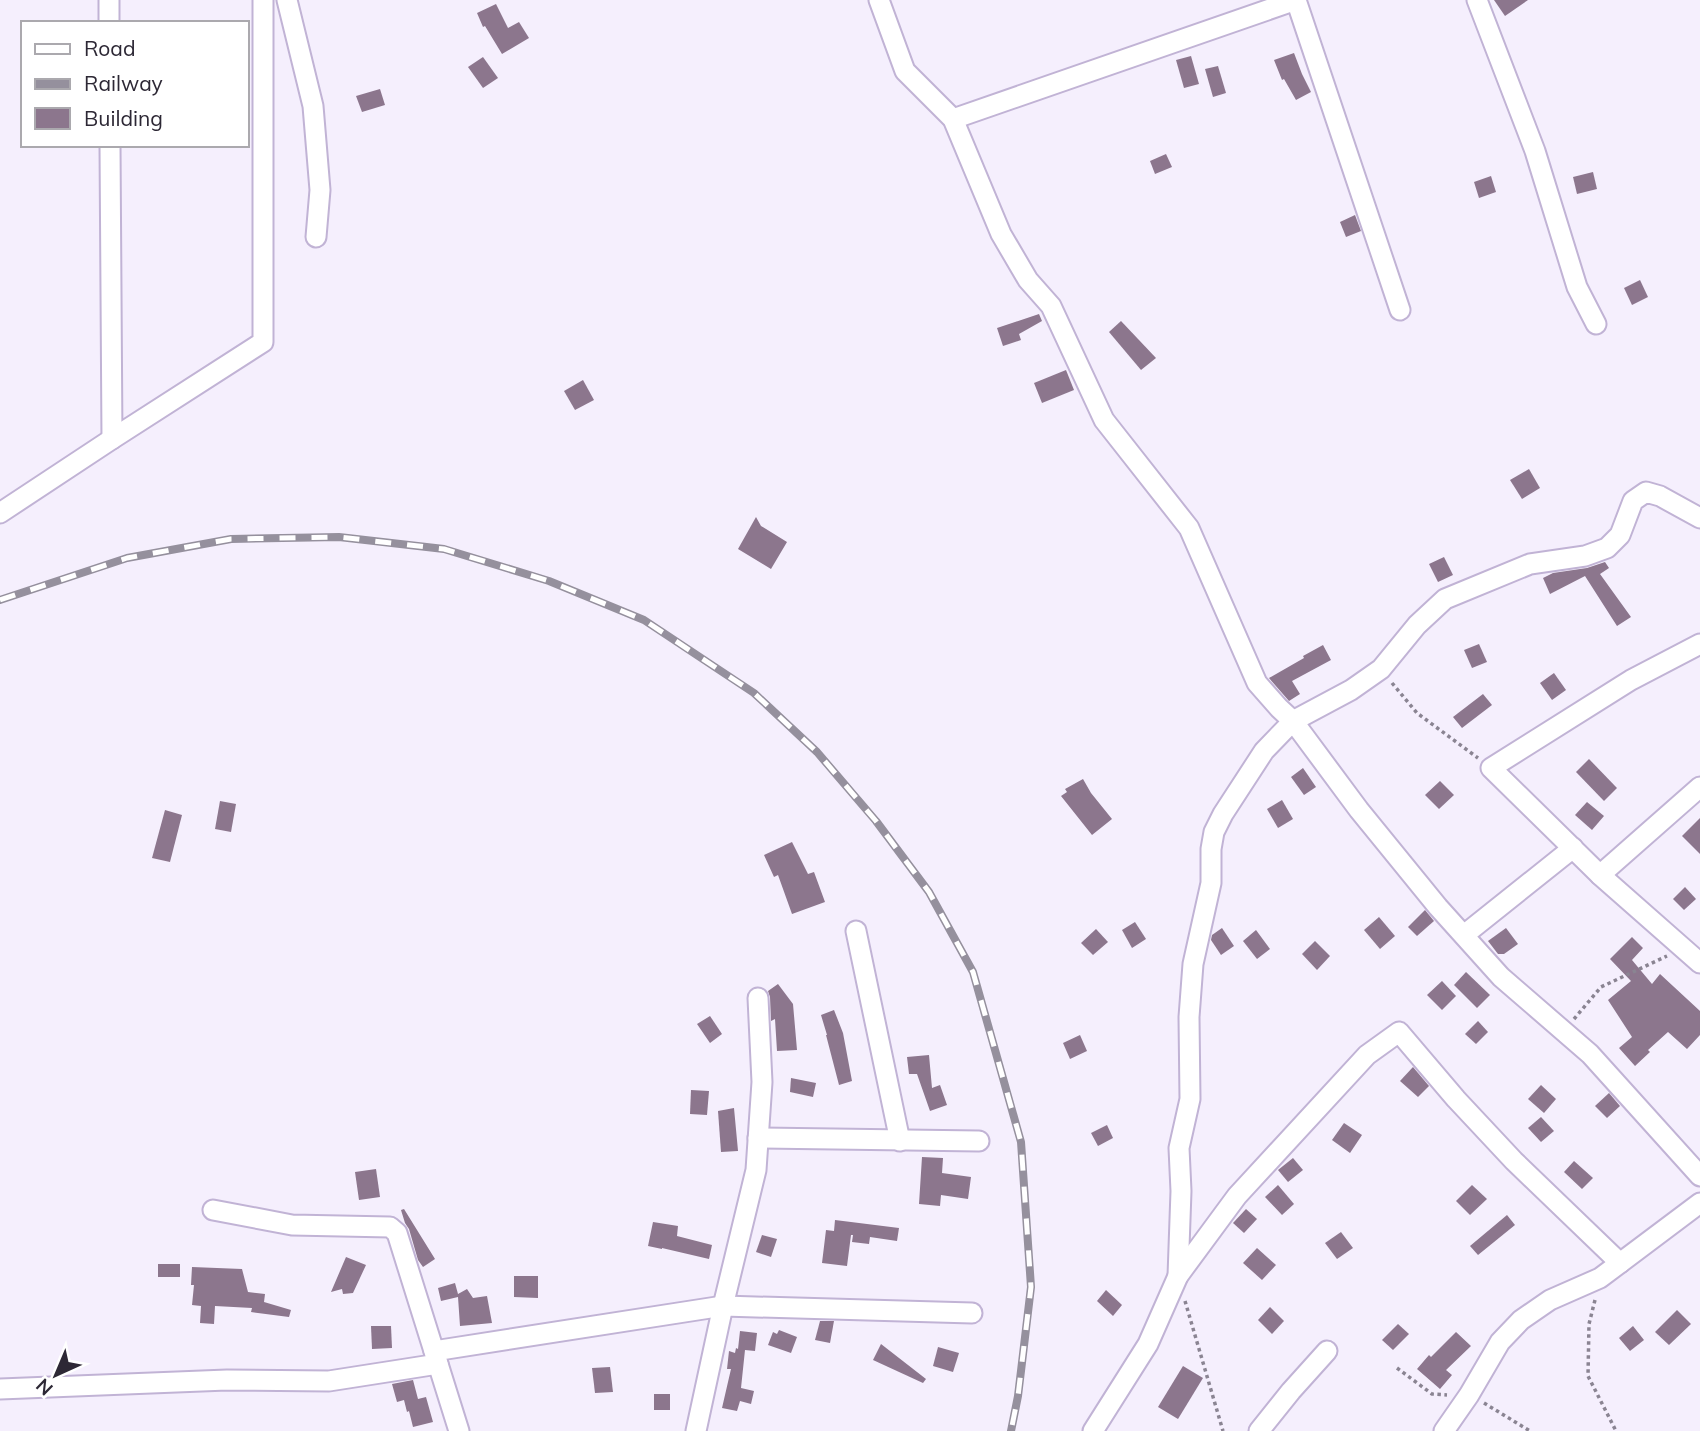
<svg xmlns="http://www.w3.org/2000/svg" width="1700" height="1431" viewBox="0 0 1700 1431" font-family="Mulish,sans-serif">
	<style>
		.building { fill: #8c768d }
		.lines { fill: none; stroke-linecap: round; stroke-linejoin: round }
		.minor-casing { stroke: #c1b3d5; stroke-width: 23 }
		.path { stroke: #8a8492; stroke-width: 3.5; stroke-dasharray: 3.5 3.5; stroke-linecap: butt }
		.minor { stroke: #fff; stroke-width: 19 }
		.rail-casing { stroke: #95909d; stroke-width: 8 }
		.rail { stroke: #fff; stroke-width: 5; stroke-dasharray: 16; stroke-linecap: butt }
	</style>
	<rect width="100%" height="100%" fill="#f5effd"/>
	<!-- building -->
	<g class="building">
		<path d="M1494,0H1528L1505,16Z"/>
		<path d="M496,4L508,28L519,22L529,38L502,54L485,26L483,27L477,13Z"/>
		<path d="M1294,53L1302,74L1311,92L1296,100L1284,79L1282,80L1274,60Z"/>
		<path d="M1191,56L1199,84L1184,88L1176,60Z"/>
		<path d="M483,57L498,78L483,88L468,67Z"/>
		<path d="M1218,66L1226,93L1213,97L1205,69Z"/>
		<path d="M380,89L385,105L362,112L356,96Z"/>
		<path d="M1166,154L1172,167L1155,174L1150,161Z"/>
		<path d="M1593,172L1597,189L1577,194L1573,177Z"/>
		<path d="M1491,176L1496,192L1479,198L1474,182Z"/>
		<path d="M1355,215L1361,231L1346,237L1340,222Z"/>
		<path d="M1640,280L1648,297L1632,305L1624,288Z"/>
		<path d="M1039,314L1042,321L1019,334L1021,340L1003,346L997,328Z"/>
		<path d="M1121,321L1156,358L1141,370L1109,332Z"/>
		<path d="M1066,370L1074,390L1042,403L1034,383Z"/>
		<path d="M583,380L594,400L575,410L564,391Z"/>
		<path d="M1529,469L1540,488L1522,499L1510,480Z"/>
		<path d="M756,517L761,526L787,542L771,569L738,549Z"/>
		<path d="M1444,557L1453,575L1438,582L1429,564Z"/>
		<path d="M1605,562L1609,568L1600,574L1631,617L1617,626L1585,576L1550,594L1543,578L1553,573L1587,568Z"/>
		<path d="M1479,644L1487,662L1472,668L1464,650Z"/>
		<path d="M1323,645L1331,660L1292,681L1300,694L1289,701L1269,678L1304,658L1303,656Z"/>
		<path d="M1554,673L1566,690L1552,700L1540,683Z"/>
		<path d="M1483,694L1492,705L1462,728L1453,717Z"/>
		<path d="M1589,759L1617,788L1604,801L1576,772Z"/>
		<path d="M1303,768L1316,787L1304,795L1291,777Z"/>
		<path d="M1083,779L1091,793L1112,819L1092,835L1061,796L1067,792L1065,789Z"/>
		<path d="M1440,781L1454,795L1439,809L1425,795Z"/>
		<path d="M1282,800L1293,819L1278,828L1267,809Z"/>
		<path d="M220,801L236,804L231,832L215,829Z"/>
		<path d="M1587,802L1604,816L1592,830L1575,815Z"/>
		<path d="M165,810L182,815L170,862L152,858Z"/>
		<path d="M1700,818V854L1682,836Z"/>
		<path d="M792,842L808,874L814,872L825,902L792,914L778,875L774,877L764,855Z"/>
		<path d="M1685,887L1696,899L1684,910L1673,899Z"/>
		<path d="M1425,910L1434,921L1417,936L1408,927Z"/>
		<path d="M1379,917L1395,936L1380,949L1364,930Z"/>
		<path d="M1135,922L1146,939L1132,948L1122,930Z"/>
		<path d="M1222,928L1234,946L1221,955L1211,940L1212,935Z"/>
		<path d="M1506,928L1518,944L1504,954H1498L1488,941Z"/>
		<path d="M1096,929L1108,942L1093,955L1081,943Z"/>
		<path d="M1256,930L1270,949L1257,959L1243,941Z"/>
		<path d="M1632,937L1643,948L1632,960L1652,984L1660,974L1700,1011V1035L1687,1049L1668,1032L1648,1050L1650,1052L1635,1066L1619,1048L1632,1037L1608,1000L1631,981L1610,959Z"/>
		<path d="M1315,941L1330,956L1317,970L1302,954Z"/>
		<path d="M1466,972L1490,995L1477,1008L1454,985Z"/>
		<path d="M1442,981L1456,996L1442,1010L1427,995Z"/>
		<path d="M778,984L793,1004L797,1050L777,1051L775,1019L771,1021L770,997L768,991Z"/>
		<path d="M834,1010L843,1033L852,1081L839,1085L826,1035H827L821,1015Z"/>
		<path d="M710,1016L722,1034L710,1043L697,1024Z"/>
		<path d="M1478,1021L1488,1032L1476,1044L1465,1034Z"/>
		<path d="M1080,1035L1087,1051L1070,1059L1063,1043Z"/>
		<path d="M929,1055L932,1088L940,1085L947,1105L930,1111L917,1074H909L907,1057Z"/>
		<path d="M1413,1067L1429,1086L1418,1097L1400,1081Z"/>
		<path d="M791,1078L816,1083L813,1097L790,1092Z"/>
		<path d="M1541,1085L1556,1099L1544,1113L1528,1099Z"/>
		<path d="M691,1090L709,1091L707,1115L690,1114Z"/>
		<path d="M1609,1093L1620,1106L1607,1118L1595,1106Z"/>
		<path d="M734,1108L738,1151L721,1152L718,1111Z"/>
		<path d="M1541,1117L1554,1131L1541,1142L1528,1128Z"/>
		<path d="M1344,1123L1362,1135L1350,1153L1332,1140Z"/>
		<path d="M1107,1125L1113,1138L1098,1146L1091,1133Z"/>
		<path d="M922,1157L943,1158L942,1173L971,1177L968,1199L941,1195L940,1206L919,1204Z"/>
		<path d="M1293,1158L1303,1170L1288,1182L1278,1170Z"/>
		<path d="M1574,1161L1593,1178L1582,1189L1564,1172Z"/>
		<path d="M376,1169L380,1197L359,1200L355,1172Z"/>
		<path d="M1278,1185L1294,1204L1282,1215L1265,1197Z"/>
		<path d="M1472,1185L1487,1199L1470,1215L1456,1201Z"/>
		<path d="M404,1209L435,1259L423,1267L418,1260L409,1229L405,1223L401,1210Z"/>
		<path d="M1246,1209L1257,1219L1244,1233L1233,1223Z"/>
		<path d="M1507,1215L1515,1225L1478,1255L1470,1246Z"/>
		<path d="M835,1220L899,1228L897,1241L870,1237L869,1244L852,1242L853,1235H851L847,1266L822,1263L826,1230L834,1231Z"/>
		<path d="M653,1222L678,1226L677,1236L712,1245L709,1259L662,1248V1249L648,1246Z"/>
		<path d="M1341,1232L1353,1248L1337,1259L1325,1243Z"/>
		<path d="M762,1235L777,1239L771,1257L756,1252Z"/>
		<path d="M1257,1248L1276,1265L1262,1280L1243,1263Z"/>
		<path d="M346,1257L366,1265L353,1293L343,1294L342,1289L331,1292Z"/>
		<rect x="158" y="1264" width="22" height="13"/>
		<path d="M192,1267L242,1269L248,1292L265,1294L264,1302L291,1310L289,1317L251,1312L252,1308L215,1306L214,1324L200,1323L201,1306L192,1305L194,1285H191Z"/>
		<path d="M514,1276H538V1298L514,1297Z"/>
		<path d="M455,1283L458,1294L467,1289L473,1298L487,1296L492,1323L460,1326L458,1297L441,1301L438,1288Z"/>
		<path d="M1106,1290L1122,1305L1113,1316L1097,1301Z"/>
		<path d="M1270,1307L1284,1321L1272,1334L1258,1320Z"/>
		<path d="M1677,1310L1691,1324L1669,1345L1655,1332Z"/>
		<path d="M820,1321H834L830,1343L815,1340Z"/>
		<path d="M1398,1324L1409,1334L1393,1350L1382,1340Z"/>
		<path d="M371,1326H391L392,1348L372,1349Z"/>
		<path d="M1633,1326L1644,1340L1630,1351L1619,1338Z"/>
		<path d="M779,1330L797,1337L791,1353L768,1345L773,1332L777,1334Z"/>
		<path d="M740,1331L757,1333L755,1351L745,1350L741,1388L754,1391L751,1404L740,1401L737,1411L722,1408L731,1369H727L729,1351L735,1353L736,1348L738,1349Z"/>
		<path d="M1456,1332L1471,1346L1446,1370L1452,1375L1440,1389L1417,1369L1429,1355L1431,1357Z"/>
		<path d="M881,1344L926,1379L923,1383L873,1360Z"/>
		<path d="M938,1347L959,1353L953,1372L933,1366Z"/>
		<path d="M1183,1366L1203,1378L1178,1419L1158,1407Z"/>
		<path d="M610,1367L613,1392L595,1393L592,1368Z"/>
		<path d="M413,1380L418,1399L426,1397L433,1422L413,1427L409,1411L407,1412L404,1400L397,1402L392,1384Z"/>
		<rect x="654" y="1394" width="16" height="16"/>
	</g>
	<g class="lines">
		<defs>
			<g id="minor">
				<path d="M109,0V23"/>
				<path d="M287,0L313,106L320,190L316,237"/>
				<path d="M879,0L905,71L953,119L1001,234L1028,280L1051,306L1104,420L1189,528L1257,683L1279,708L1293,721L1359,810L1438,907L1501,977L1590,1054L1700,1176"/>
				<path d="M1296,0L1400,310"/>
				<path d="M1477,0L1535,151L1577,287L1596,324"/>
				<path d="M953,119L1296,0"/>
				<path d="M110,145L112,439"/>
				<path d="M0,513L112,439L263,342V0"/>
				<path d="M1700,644L1631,680L1491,768L1600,875L1700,787"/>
				<path d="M1600,875L1700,963"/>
				<path d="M856,931L900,1141"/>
				<path d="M1464,935L1573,848"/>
				<path d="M758,1138L979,1141"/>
				<path d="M213,1210L292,1225L390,1227L397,1233L459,1431"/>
				<path d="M1178,1276L1181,1191L1179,1148L1190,1099L1189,1017L1193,964L1211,883V849L1214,832L1223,814L1264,751L1293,721L1351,690L1381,669L1417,625L1445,599L1530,564L1585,556L1607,548L1620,535L1633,501L1646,492L1660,496L1700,518"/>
				<path d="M434,1351L723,1306L972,1313"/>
				<path d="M0,1389L227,1380L329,1381L438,1364"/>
				<path d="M696,1431L723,1306L756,1170L762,1082L758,998"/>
				<path d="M1093,1431L1148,1344L1178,1276L1237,1196L1367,1055L1399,1032L1456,1099L1514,1161L1620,1263"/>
				<path d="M1259,1431L1291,1391L1327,1351"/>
				<path d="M1444,1431L1469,1395L1500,1342L1521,1320L1550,1300L1600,1278L1700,1203"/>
			</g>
		</defs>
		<!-- minor casing -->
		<use href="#minor" class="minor-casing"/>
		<!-- path -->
		<g class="path">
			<path d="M1392,683L1417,713L1478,758"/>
			<path d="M1574,1019L1601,987L1667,956"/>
			<path d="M1595,1300L1589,1324L1588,1376L1616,1431"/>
			<path d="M1185,1301L1223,1431"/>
			<path d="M1397,1368L1432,1394L1447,1395"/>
			<path d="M1484,1403L1530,1431"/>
		</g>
		<!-- minor -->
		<use href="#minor" class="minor"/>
		<defs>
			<path id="rail" d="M0,600L127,558L231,539L339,537L444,549L549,581L644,620L754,693L817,752L876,821L929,892L973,972L1021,1142L1031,1287L1018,1396L1011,1431"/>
		</defs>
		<!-- rail casing -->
		<use href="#rail" class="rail-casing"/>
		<!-- rail -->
		<use href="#rail" class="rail"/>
	</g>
	<!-- legend -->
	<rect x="21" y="21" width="228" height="126" fill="#ffffff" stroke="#aba9ae" stroke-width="2"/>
	<rect x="35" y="44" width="35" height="10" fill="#ffffff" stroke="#aba9ae" stroke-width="2"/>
	<text x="84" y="56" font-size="21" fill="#2d2835">Road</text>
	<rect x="35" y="79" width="35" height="10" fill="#95909d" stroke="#aba9ae" stroke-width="2"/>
	<text x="84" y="91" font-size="21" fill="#2d2835">Railway</text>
	<rect x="35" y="108" width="35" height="21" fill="#8c768d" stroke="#aba9ae" stroke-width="2"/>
	<text x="84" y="126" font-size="21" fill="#2d2835">Building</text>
	<!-- north arrow -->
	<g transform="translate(56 1375) rotate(224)" stroke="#ffffff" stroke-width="5" paint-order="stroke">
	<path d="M0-5L12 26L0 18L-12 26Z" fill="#2d2835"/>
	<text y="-10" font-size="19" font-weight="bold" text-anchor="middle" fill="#2d2835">N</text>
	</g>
</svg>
